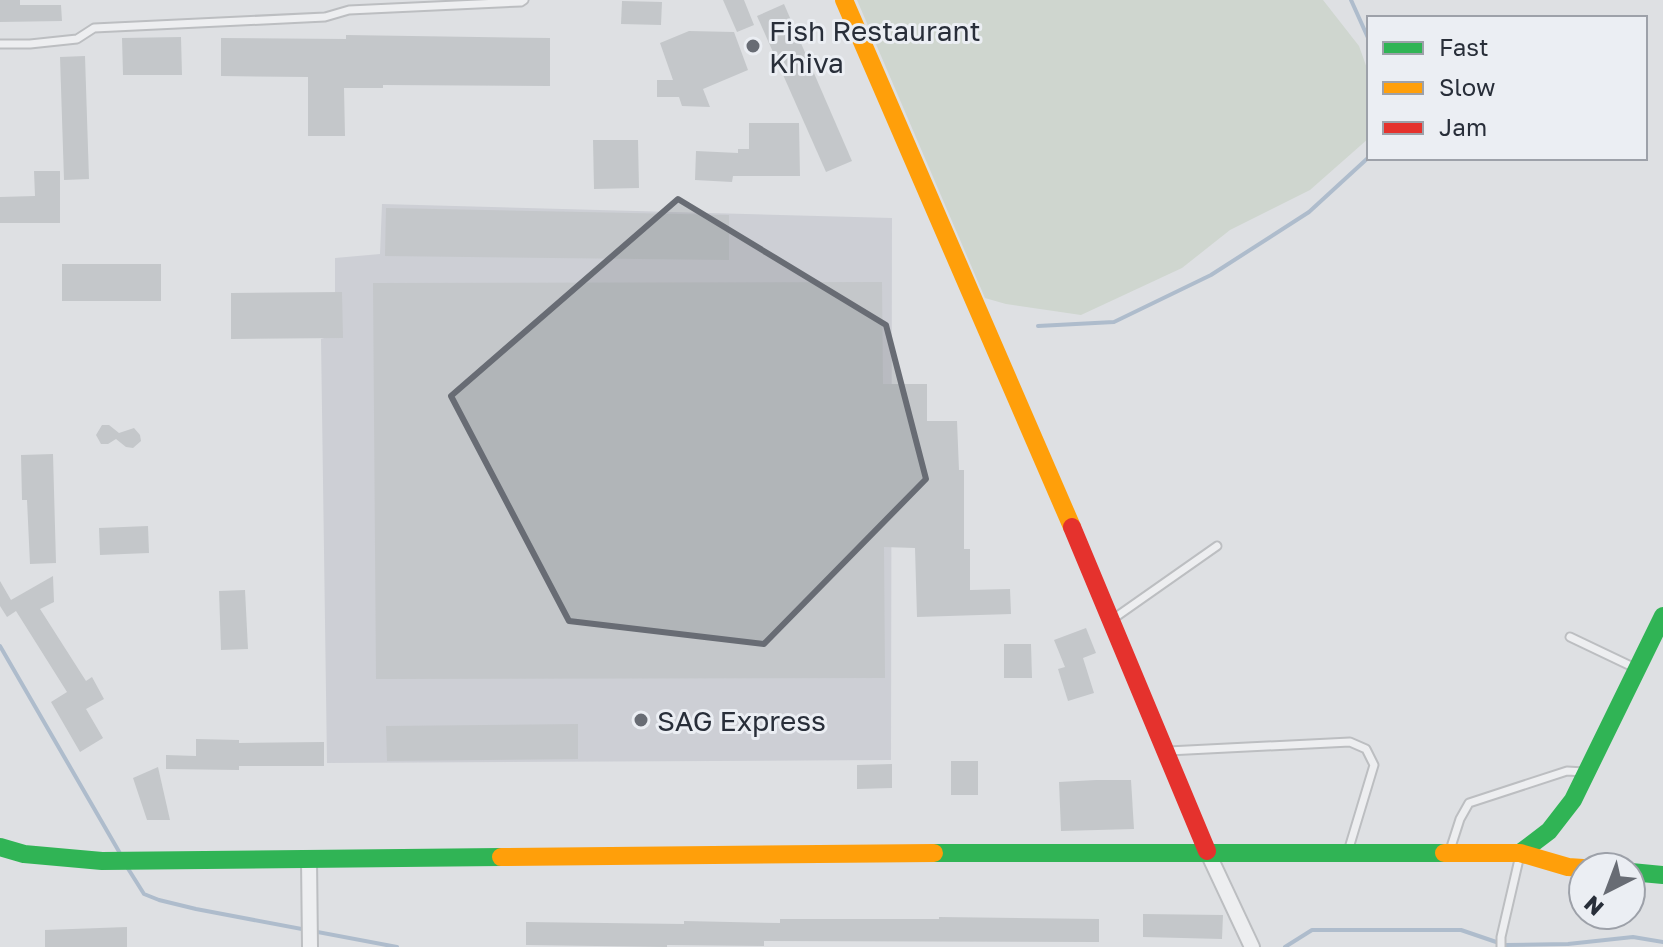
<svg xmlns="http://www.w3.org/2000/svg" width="1663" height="947" viewBox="0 0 1663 947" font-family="'Golos Text',sans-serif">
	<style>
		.built { fill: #cdcfd5 }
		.green { fill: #cfd6cf }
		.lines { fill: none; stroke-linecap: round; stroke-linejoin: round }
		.stream { stroke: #aebccc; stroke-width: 4 }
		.building { fill: #c4c7ca }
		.lane-casing { stroke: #bcbec1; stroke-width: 11 }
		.street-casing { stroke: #bcbec1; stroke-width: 18 }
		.lane { stroke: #edeef0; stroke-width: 7 }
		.street { stroke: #edeef0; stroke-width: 14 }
		.fast { stroke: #30b455; stroke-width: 18 }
		.slow { stroke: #ff9f0a; stroke-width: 18 }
		.jam { stroke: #e5322d; stroke-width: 18 }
		.marked { fill: #686c74; fill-opacity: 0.2; stroke: #686c74; stroke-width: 6; stroke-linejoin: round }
		.poi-dot { fill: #686c74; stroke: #ebeef3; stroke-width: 3 }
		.labels { text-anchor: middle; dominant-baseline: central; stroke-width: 6; stroke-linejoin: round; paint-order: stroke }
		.poi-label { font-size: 28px; fill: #282e39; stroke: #ebeef3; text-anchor: start }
	</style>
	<rect width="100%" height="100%" fill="#dee0e3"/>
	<!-- built -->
	<path class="built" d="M382,204L892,218L891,760L327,763L321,339L335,335V258L380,254Z"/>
	<!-- green -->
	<path class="green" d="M857,0H1323L1359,46L1369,74V138L1310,190L1230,230L1182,268L1081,315L1006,304L985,298Z"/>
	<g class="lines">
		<!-- stream -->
		<g class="stream">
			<path d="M1351,0L1369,40"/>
			<path d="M1038,326L1114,322L1211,275L1309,212L1369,157"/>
			<path d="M0,646L121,855"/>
			<path d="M127,867L144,894L159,900L196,909L397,947"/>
			<path d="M1285,947L1312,930H1461L1505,945L1568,944L1633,937L1663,942"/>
		</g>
	</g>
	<!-- building -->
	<g class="building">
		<path d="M0,0H20V5H61L62,21L0,22Z"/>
		<path d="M723,0H744L754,25L737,32Z"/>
		<path d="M622,1L662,2L661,25L621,24Z"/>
		<path d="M784,4L852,161L826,172L757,16Z"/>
		<path d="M689,31L734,32L748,70L703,89L710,107L682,106L679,97H657V80H673L660,43Z"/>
		<path d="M346,35L550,38V86L383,85V88H344L345,136H308V77L221,76V38L346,39Z"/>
		<path d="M181,37L182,75H123L122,38Z"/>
		<path d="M85,56L89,179L64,180L60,57Z"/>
		<path d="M749,123H799L800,176H733L732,182L695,180L696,151L738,153V149H749Z"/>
		<path d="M593,140H638L639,188L594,189Z"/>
		<path d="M34,171H60V223H0V197L35,196Z"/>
		<path d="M386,208L729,215V260L385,256Z"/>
		<rect x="62" y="264" width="99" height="37"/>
		<path d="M882,282L883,384H927V421H957L959,470H964V549H970V590L1010,589L1011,614L917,617L915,548L884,547L885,678L376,679L373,283Z"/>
		<path d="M342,292L343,338L231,339V293Z"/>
		<path d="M102,425H109L119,433L134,428L140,435L141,441L133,448L126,447L116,439L108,444H101L96,435Z"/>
		<path d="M53,454L56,563L30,564L27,500H22L21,455Z"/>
		<path d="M148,526L149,553L100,555L99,528Z"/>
		<path d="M53,576L54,602L40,609L86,681L92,677L104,699L86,709L103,738L80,752L51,702L67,692L16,611L7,617L0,606V581L11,600Z"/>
		<path d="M245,590L248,649L221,650L219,591Z"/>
		<path d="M1086,628L1096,653L1083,658L1094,693L1068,701L1058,669L1065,667L1054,640Z"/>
		<path d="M1004,644H1031L1032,678H1004Z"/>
		<path d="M578,724V759L387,761L386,726Z"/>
		<path d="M196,739L239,740V743L324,742V766H239V770L166,769V755L196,756Z"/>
		<rect x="951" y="761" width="27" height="34"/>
		<path d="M892,764V788L857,789V765Z"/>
		<path d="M158,767L170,820H147L133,778Z"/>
		<path d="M1096,780H1131L1134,829L1061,831L1059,782Z"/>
		<path d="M1143,914L1223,915L1222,939L1143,937Z"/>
		<path d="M939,917L1099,919V942L764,941V946L667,945V947L526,945V922L684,924V921L780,923V919H939Z"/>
		<path d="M127,927V947H45V930Z"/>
	</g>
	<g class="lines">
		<defs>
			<g id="lane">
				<path d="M0,44H30L77,39L94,28L325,17L349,10L521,2L524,0"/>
				<path d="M1113,619L1217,546"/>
				<path d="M1570,637L1635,668"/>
				<path d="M1168,751L1350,742L1366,749L1374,765L1349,848"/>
				<path d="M1450,850L1460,819L1469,803L1567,771L1584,772"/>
				<path d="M1501,947V937L1520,855"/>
			</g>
			<g id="street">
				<path d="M1207,851L1252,947"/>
				<path d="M309,859L310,947"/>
			</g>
		</defs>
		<!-- lane casing -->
		<use href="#lane" class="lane-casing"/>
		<!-- street casing -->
		<use href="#street" class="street-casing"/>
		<!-- lane -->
		<use href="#lane" class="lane"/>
		<!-- street -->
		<use href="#street" class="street"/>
		<!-- fast -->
		<g class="fast">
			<path d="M0,847L24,854L102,861L501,857"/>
			<path d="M934,853H1444"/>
			<path d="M1520,853L1549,831L1573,800L1663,616"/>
			<path d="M1631,872L1663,875"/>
		</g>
		<!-- slow -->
		<g class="slow">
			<path d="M844,0L1072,527"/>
			<path d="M1444,853H1520L1568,867L1583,868"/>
			<path d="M501,857L934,853"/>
		</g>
		<!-- jam -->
		<path class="jam" d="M1072,527L1207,851"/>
	</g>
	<!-- marked area -->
	<path class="marked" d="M678,199L886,325L926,479L764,644L569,621L451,396Z"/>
	<!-- markers -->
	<g class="poi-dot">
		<circle cx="753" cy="46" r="8"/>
		<circle cx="641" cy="720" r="8"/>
	</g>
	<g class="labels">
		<!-- poi labels -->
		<g class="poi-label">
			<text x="769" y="30">Fish Restaurant<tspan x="769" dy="32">Khiva</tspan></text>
			<text x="657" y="720">SAG Express</text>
		</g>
	</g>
	<!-- legend -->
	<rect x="1367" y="16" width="280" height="144" fill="#ebeef3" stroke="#9da1a9" stroke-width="2"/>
	<rect x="1383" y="42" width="40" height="12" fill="#30b455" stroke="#9da1a9" stroke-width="2"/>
	<text x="1439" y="56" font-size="24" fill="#282e39">Fast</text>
	<rect x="1383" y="82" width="40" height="12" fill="#ff9f0a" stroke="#9da1a9" stroke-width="2"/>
	<text x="1439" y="96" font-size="24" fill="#282e39">Slow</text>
	<rect x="1383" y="122" width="40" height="12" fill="#e5322d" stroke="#9da1a9" stroke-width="2"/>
	<text x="1439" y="136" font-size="24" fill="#282e39">Jam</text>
	<!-- north arrow -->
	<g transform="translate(1607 891) rotate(222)"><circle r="38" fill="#ebeef3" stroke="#9da1a9" stroke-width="2"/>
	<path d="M0-6L14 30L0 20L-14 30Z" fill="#686c74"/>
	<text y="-12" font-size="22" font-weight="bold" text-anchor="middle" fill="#282e39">N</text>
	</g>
</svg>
